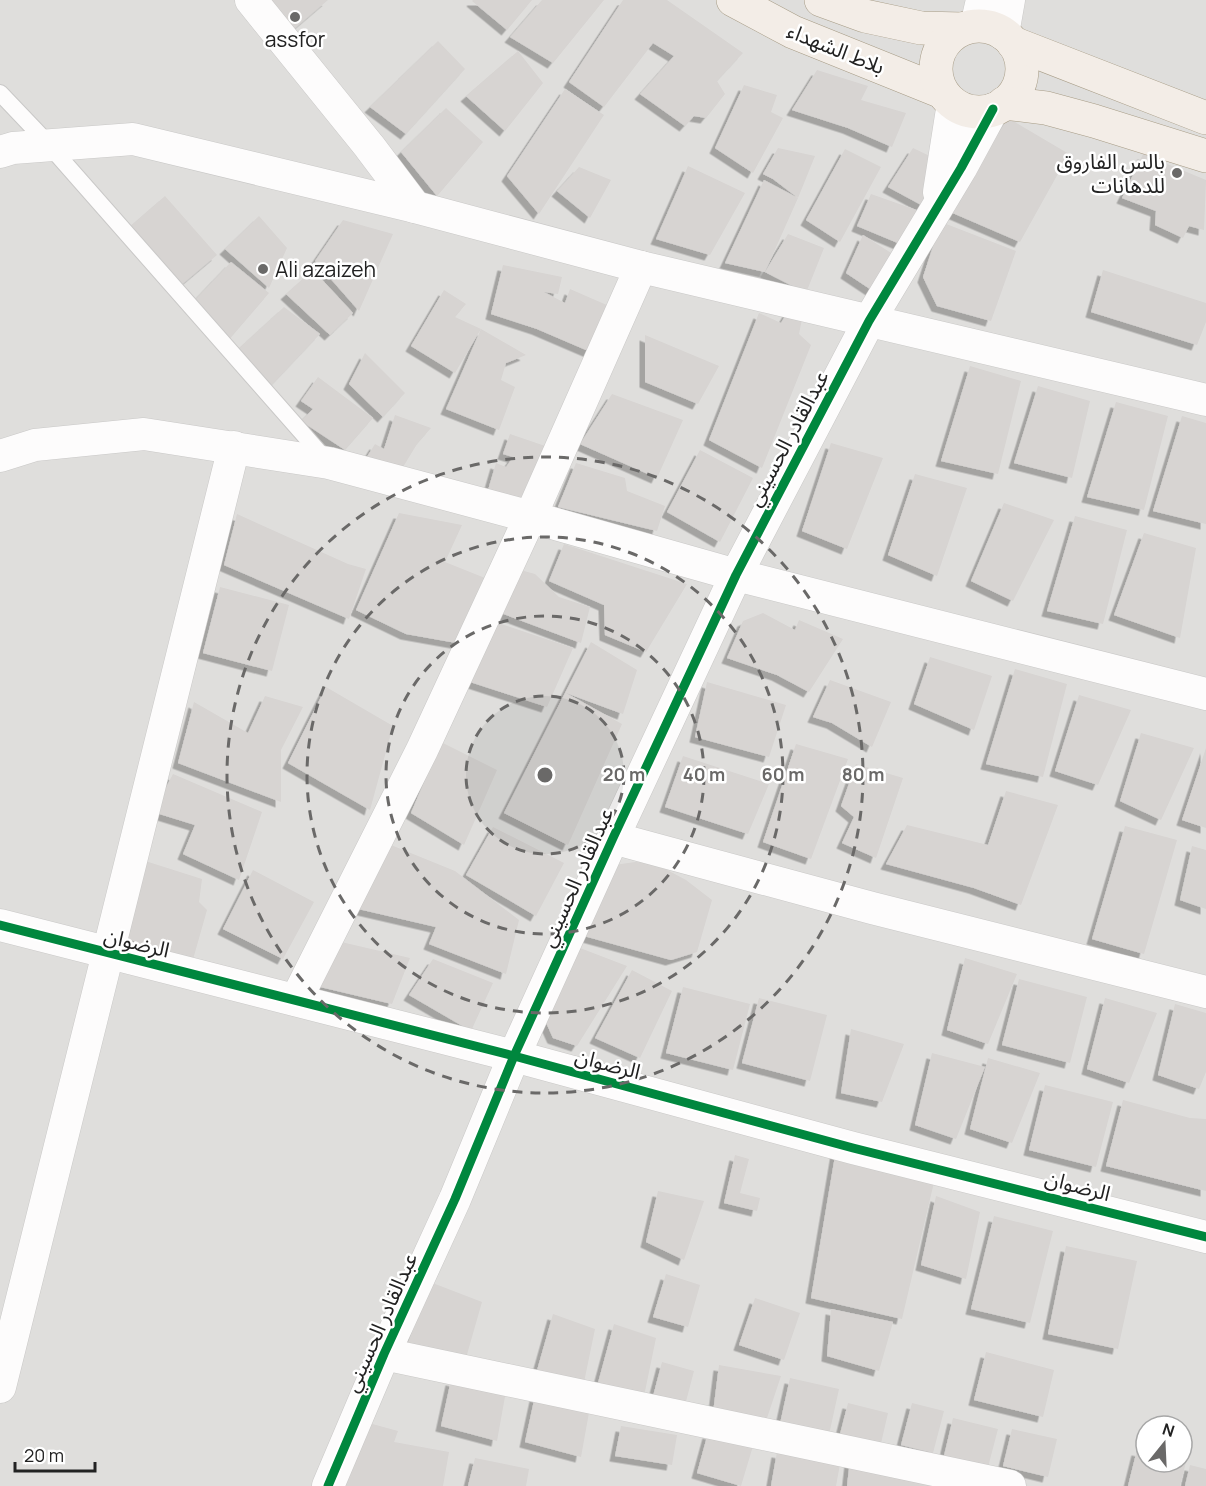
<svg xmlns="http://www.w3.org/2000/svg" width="1206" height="1486" viewBox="0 0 1206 1486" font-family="Manrope,'Noto Sans Arabic',sans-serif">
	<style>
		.residential { fill: #dfdedc; fill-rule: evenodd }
		.building { fill: #d7d4d2; filter: url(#shadow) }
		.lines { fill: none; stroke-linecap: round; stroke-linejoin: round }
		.lane-casing { stroke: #c9c8c7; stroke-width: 18 }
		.street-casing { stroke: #c9c8c7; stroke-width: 33 }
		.primary-casing { stroke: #a79c86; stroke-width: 34 }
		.lane { stroke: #fdfcfc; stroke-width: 16 }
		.street { stroke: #fdfcfc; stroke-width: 32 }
		.primary { stroke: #f3ede7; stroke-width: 33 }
		.cycleway-casing { stroke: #fff; stroke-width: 13 }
		.cycleway { stroke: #00873e; stroke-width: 9 }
		.ring { fill: none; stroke: #6a6968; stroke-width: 3; stroke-dasharray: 10 8 }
		.poi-dot { fill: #6a6968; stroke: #fff; stroke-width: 2 }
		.labels { text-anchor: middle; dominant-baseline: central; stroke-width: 5; stroke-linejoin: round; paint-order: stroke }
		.poi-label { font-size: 21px; fill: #222; stroke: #fff }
		.street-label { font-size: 21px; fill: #222; stroke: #fff }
		.centre { fill: #6a6968; stroke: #fff; stroke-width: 3 }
		.ring-label { font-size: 18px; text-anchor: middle; font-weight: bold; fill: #6a6968; stroke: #fff; stroke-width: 5; stroke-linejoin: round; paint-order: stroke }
	</style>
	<defs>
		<filter id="shadow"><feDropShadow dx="-5.5" dy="5.5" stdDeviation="0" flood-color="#0004"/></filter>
	</defs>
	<rect width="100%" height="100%" fill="#f0eeeb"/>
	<!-- residential -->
	<path class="residential" d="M0,0H1206V1486H0ZM1146,1426H1182V1462H1146Z"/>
	<!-- building -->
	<g class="building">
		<path d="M256,0H328L286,36Z"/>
		<path d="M473,0H532L507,30L472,1Z"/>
		<path d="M542,0H604L553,63L510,37Z"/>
		<path d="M623,0H667L743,53L717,81L725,94L706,118L694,116L685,126L640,94L674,56L653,43L604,107L569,82Z"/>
		<path d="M438,41L465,69L406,134L370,107Z"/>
		<path d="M518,51L543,83L505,131L466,96Z"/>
		<path d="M817,70L868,86L861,100L906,113L892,147L848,128L792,110Z"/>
		<path d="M744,85L777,95L771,112L783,118L753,173L715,148Z"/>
		<path d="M565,89L604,115L539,214L507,176Z"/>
		<path d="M446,108L483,142L437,196L401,152Z"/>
		<path d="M1008,118L1069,154L1020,242L948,211Z"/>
		<path d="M778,148L815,156L798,198L773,179L763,174Z"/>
		<path d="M913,148L938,160L925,207L888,187Z"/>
		<path d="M845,149L881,167L840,242L806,220Z"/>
		<path d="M1143,154L1206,180L1204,230L1189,226L1183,238L1155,225L1156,211L1122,198Z"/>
		<path d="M688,166L745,193L710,255L656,239Z"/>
		<path d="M579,167L611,180L590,218L557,191Z"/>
		<path d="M764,180L798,198L765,272L725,263Z"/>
		<path d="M871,194L922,212L905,246L857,226Z"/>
		<path d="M165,196L217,255L179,287L127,229Z"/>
		<path d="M259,216L287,248L269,288L225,249Z"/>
		<path d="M343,220L393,234L359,311L315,261Z"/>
		<path d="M941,222L1016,251L991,321L937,306L923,277Z"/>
		<path d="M788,234L824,248L806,293L765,272Z"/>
		<path d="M863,235L899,258L879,295L846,273Z"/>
		<path d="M231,262L269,293L226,343L191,304Z"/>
		<path d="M503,265L562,277L558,294L544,292L565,303L570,289L609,306L593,353L537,329L491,314Z"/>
		<path d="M313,270L353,313L330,335L286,294Z"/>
		<path d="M1103,270L1206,303V322L1197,345L1091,312Z"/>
		<path d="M444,290L466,304L455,317L481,329L455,373L411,346Z"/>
		<path d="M284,307L320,334L268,389L235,352Z"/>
		<path d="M790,308L803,314L799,334L811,345L762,468L709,440L759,313L781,323Z"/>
		<path d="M481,329L526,355L506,363L501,380L515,387L499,430L446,409Z"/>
		<path d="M645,335L719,366L698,404L645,382Z"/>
		<path d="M365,353L405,393L383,417L349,384Z"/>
		<path d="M970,366L1021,381L998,474L941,461Z"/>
		<path d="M318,377L373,418L345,450L301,421L313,409L301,401Z"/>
		<path d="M1038,386L1090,401L1072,478L1014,463Z"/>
		<path d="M612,394L683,420L657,478L580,444Z"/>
		<path d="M1116,402L1168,416L1144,510L1087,497Z"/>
		<path d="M395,415L431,428L417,444L397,477L365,460L375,444L384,449Z"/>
		<path d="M1182,416L1206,423V524L1153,511Z"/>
		<path d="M510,434L551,448L527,502L486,497L496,463L506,467L513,457L503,454Z"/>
		<path d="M831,443L883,458L847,549L802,531Z"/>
		<path d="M700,450L753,478L720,542L667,512Z"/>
		<path d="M576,463L625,478L627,491L665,506L657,531L558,507Z"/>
		<path d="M915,474L967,488L937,576L888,555Z"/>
		<path d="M1004,503L1054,520L1013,601L971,581Z"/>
		<path d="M399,513L462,525L445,562L495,582L462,644L406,634L356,610Z"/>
		<path d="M237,514L348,564L366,569L349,619L224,565Z"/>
		<path d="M1075,516L1127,530L1103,624L1047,611Z"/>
		<path d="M1144,533L1196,548L1180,638L1114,615Z"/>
		<path d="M564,544L687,584L646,652L605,635L604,605L549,581Z"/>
		<path d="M513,568L535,574L559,597L590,607L581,643L493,610Z"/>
		<path d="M220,587L289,605L272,671L203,653Z"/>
		<path d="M763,613L795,630L799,620L843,639L809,692L777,675L727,658L743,621Z"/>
		<path d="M492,621L573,648L547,707L464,680Z"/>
		<path d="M591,642L637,670L623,714L566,693L622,724L568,845L504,813Z"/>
		<path d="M930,657L992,676L974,730L914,704Z"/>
		<path d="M1015,669L1067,684L1043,777L986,764Z"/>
		<path d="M830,680L891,702L872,747L832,723L813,717Z"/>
		<path d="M707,682L786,705L769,757L695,737Z"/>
		<path d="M326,687L393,726L370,810L288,763Z"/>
		<path d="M1079,695L1131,710L1098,785L1055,771Z"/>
		<path d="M265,696L303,707L281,750V802L178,763L194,702L248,733Z"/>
		<path d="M1141,733L1194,748L1161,820L1120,801Z"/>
		<path d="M441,742L497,770L464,845L411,813Z"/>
		<path d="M796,744L848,759L811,859L763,842Z"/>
		<path d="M1206,748V828L1182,820Z"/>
		<path d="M683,756L769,784L748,834L665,807Z"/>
		<path d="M856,764L903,778L876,858L842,843L854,817L841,806Z"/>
		<path d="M173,774L262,812L239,880L183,854L195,825L153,812Z"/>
		<path d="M1006,791L1058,805L1021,905L974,888L886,864L907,825L988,845Z"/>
		<path d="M1125,826L1177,840L1144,954L1092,939Z"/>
		<path d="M493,827L564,863L536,916L466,875Z"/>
		<path d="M386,843L455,871L519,920L506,974L429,944L436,927L354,908Z"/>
		<path d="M1192,846L1206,850V909L1180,900Z"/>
		<path d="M139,859L202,879L199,902L207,910L192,963L123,937Z"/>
		<path d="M635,862L654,863L686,880L712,900L697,952L671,960L584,936L614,865Z"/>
		<path d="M253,870L314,902L283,959L223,929Z"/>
		<path d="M337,941L410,958L392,1004L316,986Z"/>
		<path d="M580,948L627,966L577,1046L553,1038L543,1016Z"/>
		<path d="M965,958L1017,974L988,1044L947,1030Z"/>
		<path d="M433,959L493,983L471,1031L409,995Z"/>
		<path d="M632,970L672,991L640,1058L595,1038Z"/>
		<path d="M1019,979L1087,997L1070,1063L1002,1045Z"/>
		<path d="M683,987L750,1004L733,1070L666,1053Z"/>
		<path d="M759,998L827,1015L810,1081L742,1063Z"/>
		<path d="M1105,998L1157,1013L1129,1083L1087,1069Z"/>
		<path d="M1175,1004L1206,1013V1072L1199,1089L1158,1075Z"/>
		<path d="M851,1029L904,1044L882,1102L841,1093Z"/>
		<path d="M932,1053L985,1067L956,1139L915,1125Z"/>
		<path d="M988,1058L1040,1073L1012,1143L970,1129Z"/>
		<path d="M1045,1085L1113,1102L1096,1167L1029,1150Z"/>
		<path d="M1123,1100L1190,1118L1206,1119V1191L1106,1166Z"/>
		<path d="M836,1150L935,1178L902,1319L811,1298Z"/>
		<path d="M735,1155L749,1159L740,1193L760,1198L757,1211L724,1203Z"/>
		<path d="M658,1191L704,1201L684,1260L646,1242Z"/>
		<path d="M936,1196L980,1212L966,1279L921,1265Z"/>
		<path d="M994,1216L1053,1231L1030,1323L971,1309Z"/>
		<path d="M1066,1246L1137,1261L1118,1349L1048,1334Z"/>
		<path d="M666,1274L700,1285L688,1327L653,1317Z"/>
		<path d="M430,1282L482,1302L464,1365L406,1348Z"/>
		<path d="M755,1298L800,1313L784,1360L739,1345Z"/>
		<path d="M831,1309L893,1322L879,1371L827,1356Z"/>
		<path d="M553,1314L595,1329L582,1392L536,1374Z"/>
		<path d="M614,1324L656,1338L643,1401L598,1383Z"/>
		<path d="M986,1352L1054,1370L1043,1417L974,1400Z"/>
		<path d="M662,1362L694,1371L683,1413L651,1404Z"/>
		<path d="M719,1365L781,1376L764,1427L713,1413Z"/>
		<path d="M790,1378L839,1389L827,1444L778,1433Z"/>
		<path d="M451,1380L506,1391L497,1441L441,1426Z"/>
		<path d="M535,1396L590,1407L581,1457L525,1442Z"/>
		<path d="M848,1403L888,1413L879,1452L838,1442Z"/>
		<path d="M912,1403L944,1411L933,1453L901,1445Z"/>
		<path d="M953,1418L998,1429L987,1471L943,1460Z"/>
		<path d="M365,1422L398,1431L394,1442L449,1452L443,1486H336Z"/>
		<path d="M621,1426L677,1435L672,1465L615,1456Z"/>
		<path d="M1012,1429L1057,1439L1048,1477L1003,1466Z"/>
		<path d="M708,1433L753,1446L741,1486L697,1473Z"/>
		<path d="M1137,1450L1146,1452V1462H1186L1180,1486H1128Z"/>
		<path d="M777,1452L840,1464L836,1486H771Z"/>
		<path d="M475,1458L529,1469L526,1486H468Z"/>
		<path d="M850,1460L931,1483L930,1486H847Z"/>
		<path d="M1190,1465L1206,1469V1486H1185Z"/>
	</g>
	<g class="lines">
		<defs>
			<path id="lane" d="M0,93L40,135L326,460"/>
			<g id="street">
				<path d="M251,0L369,146L415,207"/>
				<path d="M976,26L982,0"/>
				<path d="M1003,34L1009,0"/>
				<path d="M0,152L13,148L133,139L415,207L641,267L1206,400"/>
				<path d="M939,192L953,103"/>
				<path d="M0,456L35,445L144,434L329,463L531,517L736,575L1206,694"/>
				<path d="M613,838L872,908L1206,992"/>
				<path d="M0,925L514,1056L853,1148L1206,1237"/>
				<path d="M296,1000L422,750L533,511L641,267"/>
				<path d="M384,1354L1010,1486"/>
				<path d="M0,1387L234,447"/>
				<path d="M328,1486L384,1354L455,1199L514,1056L613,838L736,575L869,321L961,168L993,109"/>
			</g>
			<g id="primary">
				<path d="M733,0L793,32L942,92"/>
				<path d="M821,0L865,16L921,28L962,29"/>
				<circle cx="979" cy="69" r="43"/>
				<path d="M1013,43L1206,118"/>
				<path d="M1004,103L1046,108L1094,121L1206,156"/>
			</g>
		</defs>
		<!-- lane casing -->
		<use href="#lane" class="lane-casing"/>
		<!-- street casing -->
		<use href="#street" class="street-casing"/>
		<!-- primary casing -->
		<use href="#primary" class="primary-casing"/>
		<!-- lane -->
		<use href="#lane" class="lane"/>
		<!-- street -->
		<use href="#street" class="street"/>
		<!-- primary -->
		<use href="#primary" class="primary"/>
		<defs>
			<g id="cycleway">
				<path d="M0,925L514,1056L853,1148L1206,1237"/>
				<path d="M328,1486L384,1354L455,1199L514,1056L613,838L736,575L869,321L961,168L993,109"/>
			</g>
		</defs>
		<!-- cycleway casing -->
		<use href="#cycleway" class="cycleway-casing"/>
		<!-- cycleway -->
		<use href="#cycleway" class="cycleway"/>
	</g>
	<!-- distance rings -->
	<circle cx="545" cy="775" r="79" fill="#6a6968" fill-opacity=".12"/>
	<g class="ring">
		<circle cx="545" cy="775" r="79"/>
		<circle cx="545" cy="775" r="159"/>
		<circle cx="545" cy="775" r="238"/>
		<circle cx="545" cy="775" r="318"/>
	</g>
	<!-- markers -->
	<g class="poi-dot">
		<circle cx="295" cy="17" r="6"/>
		<circle cx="1177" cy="173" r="6"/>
		<circle cx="263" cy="269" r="6"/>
	</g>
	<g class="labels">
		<!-- poi labels -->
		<g class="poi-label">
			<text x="295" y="39">assfor</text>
			<text x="1165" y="161" text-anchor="end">بالس الفاروق<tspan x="1165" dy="24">للدهانات</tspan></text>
			<text x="275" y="269" text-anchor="start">Ali azaizeh</text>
		</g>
		<!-- street labels -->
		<g class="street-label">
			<text transform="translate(836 48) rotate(22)">بلاط الشهداء</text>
			<text transform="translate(787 438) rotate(-62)">عبدالقادر الحسيني</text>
			<text transform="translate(576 877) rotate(-66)">عبدالقادر الحسيني</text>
			<text transform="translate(137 942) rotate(14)">الرضوان</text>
			<text transform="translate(608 1063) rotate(15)">الرضوان</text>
			<text transform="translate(1078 1185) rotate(15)">الرضوان</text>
			<text transform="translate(380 1322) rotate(-66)">عبدالقادر الحسيني</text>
		</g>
	</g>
	<circle cx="545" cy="775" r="9" class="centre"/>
	<g class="ring-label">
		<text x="624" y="781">20 m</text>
		<text x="704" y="781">40 m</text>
		<text x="783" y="781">60 m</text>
		<text x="863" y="781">80 m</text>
	</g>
	<!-- north arrow -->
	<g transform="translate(1164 1444) rotate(18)"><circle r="28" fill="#ffffff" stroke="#a7a7a7" stroke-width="1.5"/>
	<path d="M0-4.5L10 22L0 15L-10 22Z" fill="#6a6968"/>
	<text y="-9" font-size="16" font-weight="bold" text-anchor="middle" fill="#222222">N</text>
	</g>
	<!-- scale -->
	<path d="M15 1462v9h80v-9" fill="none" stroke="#222222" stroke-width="3"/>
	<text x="24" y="1462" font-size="18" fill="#222222" stroke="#ffffff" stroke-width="4.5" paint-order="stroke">20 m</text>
</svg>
